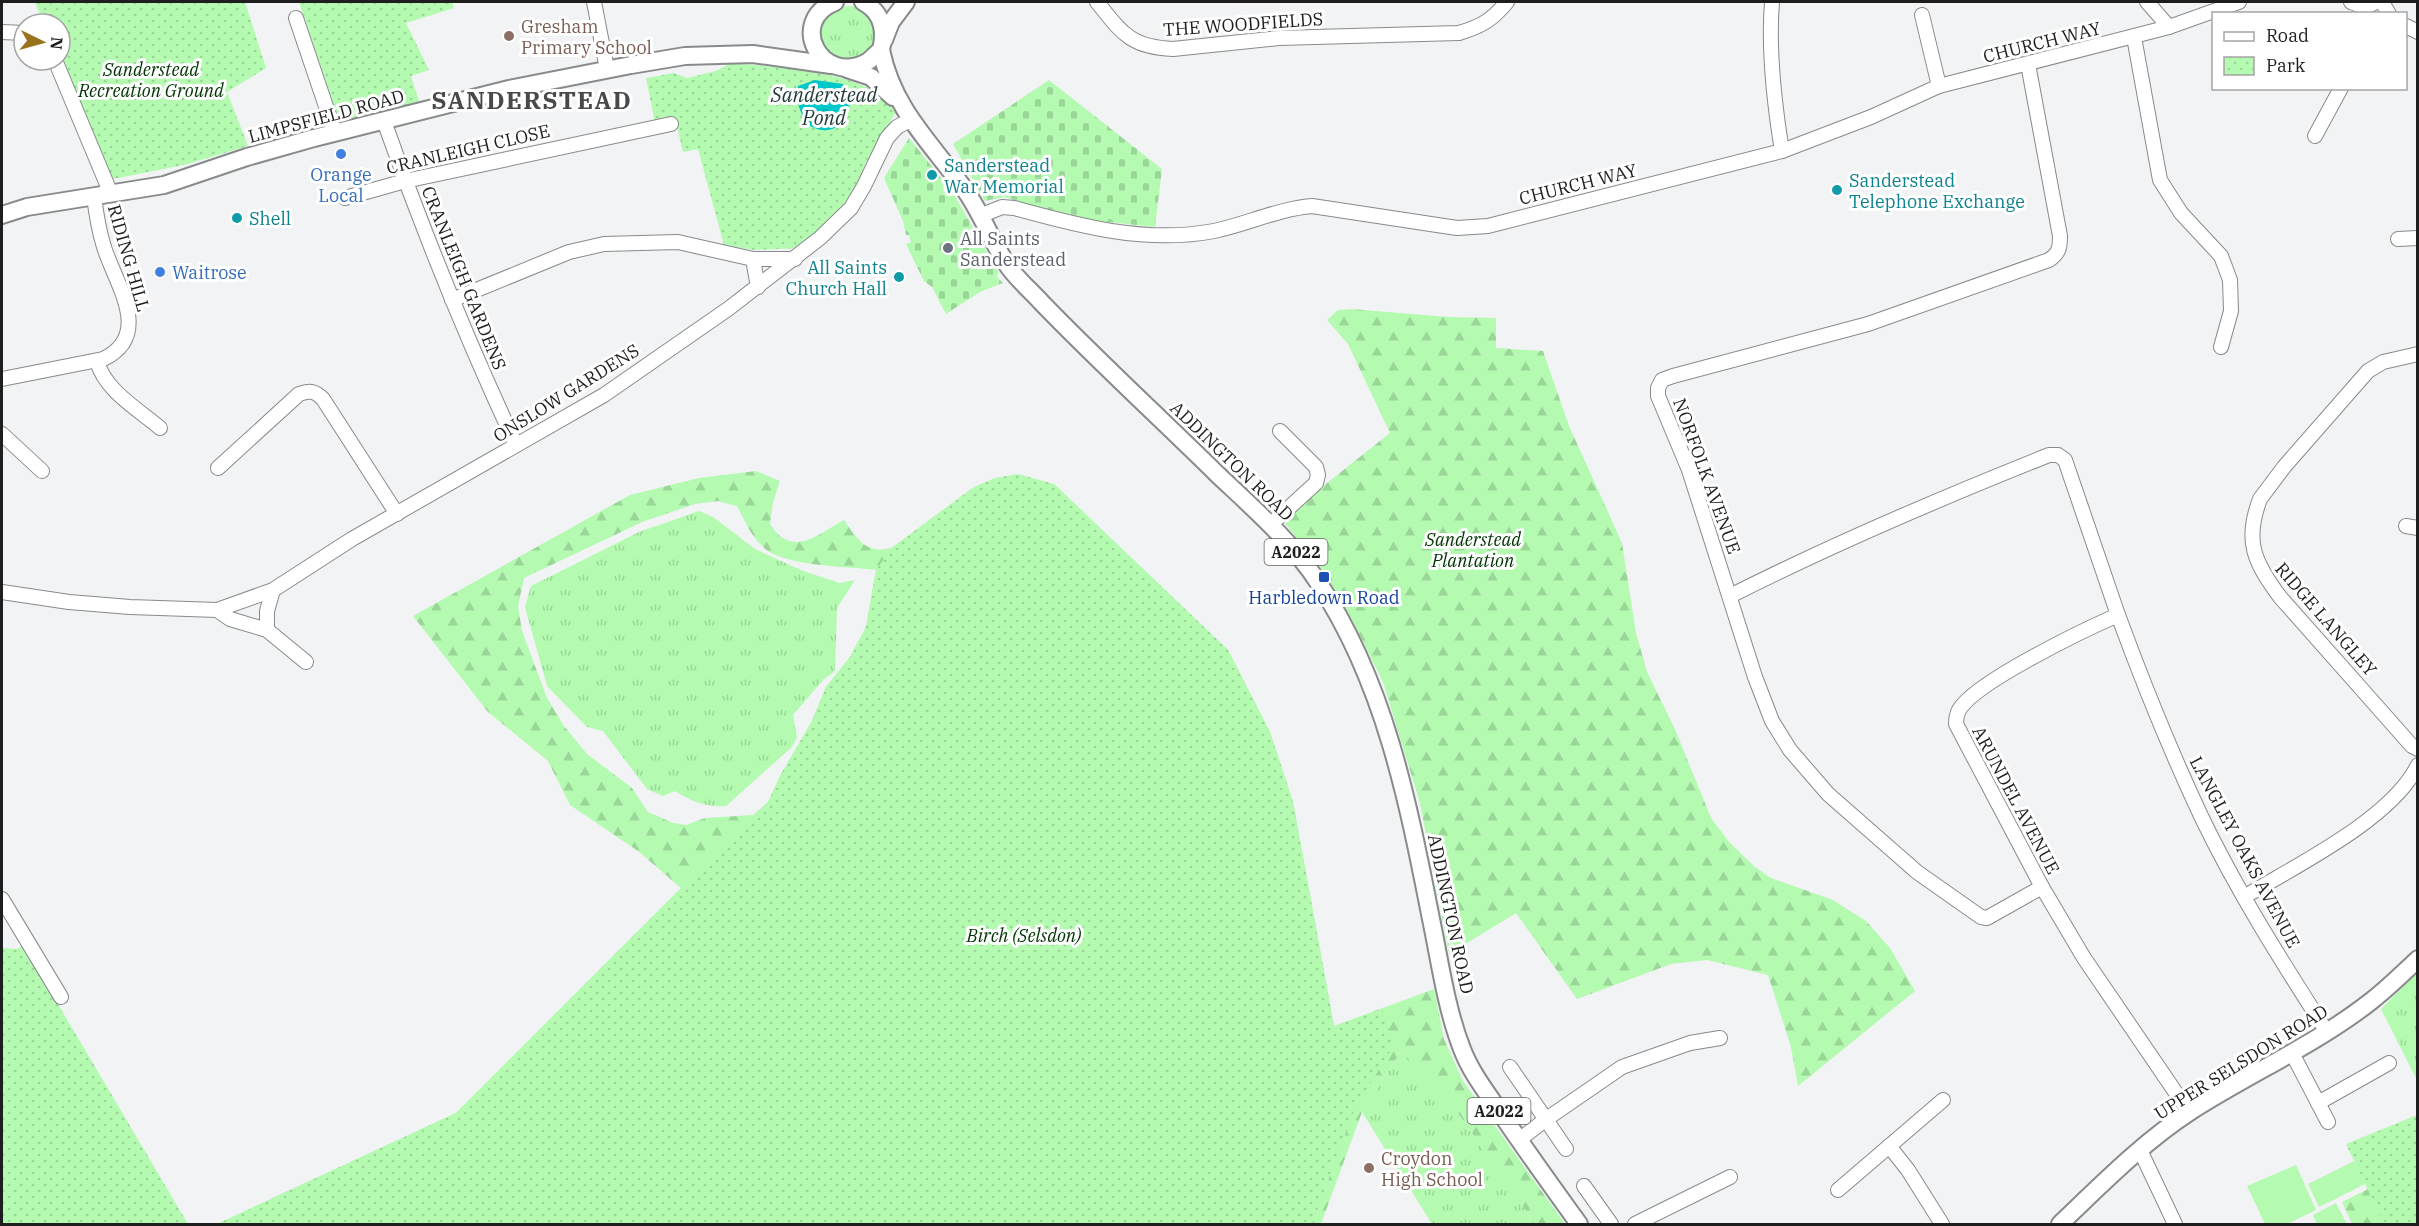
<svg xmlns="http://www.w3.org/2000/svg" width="2419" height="1226" viewBox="0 0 2419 1226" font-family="'IBM Plex Serif',serif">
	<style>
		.grass { fill: url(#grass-tufts) }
		.forest { fill: url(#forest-firs); fill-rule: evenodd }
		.cemetery { fill: url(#cemetery-stones) }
		.park { fill: url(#park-dots) }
		.pitch { fill: #b4fab1 }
		.water { fill: url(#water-ripples) }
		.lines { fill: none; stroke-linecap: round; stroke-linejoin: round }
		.minor-casing { stroke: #888a8b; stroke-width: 16 }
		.major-casing { stroke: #888a8b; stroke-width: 20 }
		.minor { stroke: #fff; stroke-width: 14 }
		.major { stroke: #fff; stroke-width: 16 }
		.education-dot { fill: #8d6e63; stroke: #fff; stroke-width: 2 }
		.shop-dot { fill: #3f7fe0; stroke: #fff; stroke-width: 2 }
		.culture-dot { fill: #0f9aa8; stroke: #fff; stroke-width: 2 }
		.worship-dot { fill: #6b7280; stroke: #fff; stroke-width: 2 }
		.transit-dot { fill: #1a4fb4; stroke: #fff; stroke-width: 2 }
		.labels { text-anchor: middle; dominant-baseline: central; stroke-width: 6; stroke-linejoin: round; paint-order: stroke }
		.shield { fill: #fff; stroke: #626262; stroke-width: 1.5 }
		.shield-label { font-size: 16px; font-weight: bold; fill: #1e1e1f }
		.street-label { font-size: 18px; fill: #1e1e1f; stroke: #fff }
		.education-label { font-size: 18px; fill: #785e54; stroke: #fff; text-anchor: start }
		.park-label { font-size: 18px; font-style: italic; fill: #003502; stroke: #fff }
		.culture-label { font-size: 18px; fill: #0d838f; stroke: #fff; text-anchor: start }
		.shop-label { font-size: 18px; fill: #366cbe; stroke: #fff }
		.worship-label { font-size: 18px; fill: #5b616d; stroke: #fff; text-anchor: start }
		.transit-label { font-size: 18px; fill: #164399; stroke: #fff }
		.water-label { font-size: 20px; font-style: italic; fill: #1f3838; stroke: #fff }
		.district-label { font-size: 24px; font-weight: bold; letter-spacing: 1.5px; fill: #48494b; stroke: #fff }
	</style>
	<defs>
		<pattern id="grass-tufts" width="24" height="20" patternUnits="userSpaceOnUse" patternTransform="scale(1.5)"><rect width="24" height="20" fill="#b4fab1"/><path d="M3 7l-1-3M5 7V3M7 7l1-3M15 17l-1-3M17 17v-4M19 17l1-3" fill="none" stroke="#9ad698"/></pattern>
		<pattern id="forest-firs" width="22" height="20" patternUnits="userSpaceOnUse" patternTransform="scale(1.5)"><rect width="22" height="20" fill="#b4fab1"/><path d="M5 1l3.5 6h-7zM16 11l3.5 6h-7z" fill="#9ad698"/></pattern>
		<pattern id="cemetery-stones" width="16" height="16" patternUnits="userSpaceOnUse" patternTransform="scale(1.5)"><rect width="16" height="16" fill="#b4fab1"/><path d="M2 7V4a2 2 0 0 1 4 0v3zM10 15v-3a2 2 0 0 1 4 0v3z" fill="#9ad698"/></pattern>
		<pattern id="park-dots" width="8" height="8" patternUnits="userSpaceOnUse" patternTransform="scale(1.5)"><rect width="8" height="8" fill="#b4fab1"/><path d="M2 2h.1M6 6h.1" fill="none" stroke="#9ad698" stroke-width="1.8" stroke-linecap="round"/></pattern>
		<pattern id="water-ripples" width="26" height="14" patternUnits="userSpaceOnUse" patternTransform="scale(1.5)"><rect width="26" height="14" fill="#00c7c9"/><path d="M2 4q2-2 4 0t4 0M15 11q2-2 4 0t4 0" fill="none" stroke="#01aaac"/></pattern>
	</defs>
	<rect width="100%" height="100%" fill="#f1f3f4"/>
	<!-- grass -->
	<g class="grass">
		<circle cx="848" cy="33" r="27"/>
		<path d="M699,511L713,517L755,549L803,571L840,583L855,580L837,608L835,671L823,680L793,715L797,737L792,747L726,806C706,807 692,802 675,791L663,796L647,789L603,731L587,727L547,686L525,607L531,586L639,532Z"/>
		<path d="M2417,972V1080L2381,1009Z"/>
		<path d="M1401,1051L1442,1090L1535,1224H1432L1362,1112Z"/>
	</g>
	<!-- forest -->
	<g class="forest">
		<path d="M1351,309L1448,317L1496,318V348L1543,351L1569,426L1622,543L1636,633L1647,672L1674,727L1711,818L1729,842L1755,867L1771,878L1833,900L1866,921L1890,948L1915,991L1798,1086L1791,1047L1768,975L1707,960L1671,964L1577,999L1516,913L1449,954L1420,803L1383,682L1349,614L1324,572L1284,522L1327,483L1390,433L1348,344L1327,320L1338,310Z"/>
		<path d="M756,471L780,481L773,502L770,524C792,559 817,535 844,520C857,539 867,556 893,547L974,487L980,500L903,609L602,1053L217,1224L456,1113L681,888L638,851L570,805L548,761L488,712L413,616L630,495L699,478ZM718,501L737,506C744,519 751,536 762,546C782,567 847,566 876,570L866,627L850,657L826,687L812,721L780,776L768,802L753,815L705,818L686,825L673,823L648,812L632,788L587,754L564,726L547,698L522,631L518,606L524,578L642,522L695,504Z"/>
		<path d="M1054,484L1228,650L1270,732L1293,802L1334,1026L1434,989L1444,1039L1463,1081L1565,1224H1535L1442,1090L1401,1051L1362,1112L1321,1224H1284Z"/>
		<path d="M2368,1189L2384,1224H2352L2342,1202Z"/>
	</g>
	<!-- cemetery -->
	<g class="cemetery">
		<path d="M1049,80L1162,169L1155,227L1098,221L1053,212L1004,197L985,201L953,144Z"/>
		<path d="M909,138L944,182L943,190L946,195L955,196L999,273L996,276L1003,283L980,292L946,314L932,287L924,281L906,244L911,242L909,235H906L903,221L884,178Z"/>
	</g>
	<!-- park -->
	<g class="park">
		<path d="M35,2H245L266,68L227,92L248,146L184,165L108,180L60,60V24H44Z"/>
		<path d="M299,2H452L454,8L406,23L429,70L411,76L419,102L340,123Z"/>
		<path d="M731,63C773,67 830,69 868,88C880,93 888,103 896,112L865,164L858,184L843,205L800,248L754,250L724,245L698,149L683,152L675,118L655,123L646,78L674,73L687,78L716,71Z"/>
		<path d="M1018,474L1054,484L1228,650L1270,732L1293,802L1334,1026L1382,1009L1394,1045L1355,1108L1312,1224H217L456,1113L768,802L780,776L812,721L826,687L850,657L866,627L876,570L893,547L974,487L995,478Z"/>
		<path d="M23,945L188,1224H2V948L17,949Z"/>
		<path d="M2417,1115V1224H2384L2346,1144Z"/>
	</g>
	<!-- pitch -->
	<g class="pitch">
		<path d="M2354,1161L2365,1184L2319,1207L2308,1184Z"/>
		<path d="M2296,1165L2316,1210L2287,1224H2265L2247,1186Z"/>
		<path d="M2336,1203L2347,1224H2317L2313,1215Z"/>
	</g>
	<!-- water -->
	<path class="water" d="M815,80L843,84L850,95C849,121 834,140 808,125C800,114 795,99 798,86Z"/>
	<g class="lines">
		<defs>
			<g id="minor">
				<path d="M594,2L607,69"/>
				<path d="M1097,2C1122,33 1130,47 1173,49L1279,38L1459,33C1482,26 1492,20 1507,2"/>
				<path d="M1772,2C1768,51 1774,102 1782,151"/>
				<path d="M2147,2L2169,27"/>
				<path d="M2351,2C2361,6 2366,9 2375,2"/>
				<path d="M2382,2L2389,14"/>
				<path d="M1922,15L1939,86"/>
				<path d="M296,18L335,133"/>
				<path d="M2406,26L2418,32"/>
				<path d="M2,32L24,33"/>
				<path d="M2134,37L2160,180L2181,213L2221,256L2230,280L2231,311L2221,347"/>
				<path d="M55,60L111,194"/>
				<path d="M2028,64L2060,236C2060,248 2059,253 2049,260L1868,324L1673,376L1662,380L1658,388V396L1689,470L1755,677L1772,721L1790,750L1828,794L1917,872L1981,917L1987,918L2042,887"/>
				<path d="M384,121C423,231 467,340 516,445"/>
				<path d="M2315,136L2341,88"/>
				<path d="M345,198L405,181L671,124"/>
				<path d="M982,215L1002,207L1014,208C1079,226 1146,244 1214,231C1247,224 1278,209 1312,206L1457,228L1488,226L1782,151L1871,117L1939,86L2169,27L2239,2"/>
				<path d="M2398,239L2418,238"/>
				<path d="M753,259L758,287"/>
				<path d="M452,300L569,252L604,244L678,242L753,259H795"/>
				<path d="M2418,354L2383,362L2368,371L2284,467L2260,499C2244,541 2254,562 2280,597L2412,746L2418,749"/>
				<path d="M97,361C105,391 138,409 160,428"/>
				<path d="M2,379L103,359C154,335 115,283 104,247C99,231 96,213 94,196"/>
				<path d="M2,434L42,471"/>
				<path d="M218,468L299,394C310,390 315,391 323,399L397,514"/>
				<path d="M1270,525L1316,483L1318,475L1316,467L1280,431"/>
				<path d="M2406,526L2418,528"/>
				<path d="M2,592L69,602L130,607L217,610L230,619L267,630L306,662"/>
				<path d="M1730,596C1835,543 1941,498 2049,455H2058L2065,460L2118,615C2086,629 1975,682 1959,710C1957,714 1956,719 1956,724L2042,887L2084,958L2189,1112"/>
				<path d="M217,610L273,590L352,539L604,395L728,309L820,238L851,208L864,186L887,138L897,127L910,120"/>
				<path d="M2118,615C2143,683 2170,750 2201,816C2237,891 2282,962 2327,1032"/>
				<path d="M267,630V611L273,590"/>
				<path d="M2244,897C2295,866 2392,819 2418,765"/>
				<path d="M2,899L61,997"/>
				<path d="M2292,1053L2328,1122"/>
				<path d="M1510,1067L1566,1149"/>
				<path d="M2318,1103L2389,1063"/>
				<path d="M1519,1140L1545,1120L1622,1067L1690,1043L1720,1038"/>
				<path d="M1889,1146L1908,1170L1942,1224"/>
				<path d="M2140,1150L2175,1224"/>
				<path d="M1584,1186L1611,1224"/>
				<path d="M1838,1190L1943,1100"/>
				<path d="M1635,1224L1730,1177"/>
			</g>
			<g id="major">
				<path d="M835,2C787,21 821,87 867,62C872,59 876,53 881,50C886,30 882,12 863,2"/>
				<path d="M884,40L891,22L906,2"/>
				<path d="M881,50C893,108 929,141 963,187C982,213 991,241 1008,266C1017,279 1031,291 1041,302C1098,361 1159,417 1217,474C1253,508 1291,541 1318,582C1385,683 1408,802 1431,919C1440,962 1446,1008 1462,1049C1471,1073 1488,1094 1502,1115C1527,1152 1553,1188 1579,1224"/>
				<path d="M847,69L871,77L893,97"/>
				<path d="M2,215L27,207L164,185L247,157L314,138L509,89L631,65L685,56L753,54L831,65"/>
				<path d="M2060,1224C2101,1185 2143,1142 2191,1111C2250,1073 2315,1045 2370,1002C2387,989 2402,974 2418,959"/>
			</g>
		</defs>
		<!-- minor casing -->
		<use href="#minor" class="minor-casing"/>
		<!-- major casing -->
		<use href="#major" class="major-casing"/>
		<!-- minor -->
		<use href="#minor" class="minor"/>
		<!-- major -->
		<use href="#major" class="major"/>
	</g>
	<!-- markers -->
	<g class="education-dot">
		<circle cx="509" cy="36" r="6"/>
		<circle cx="1369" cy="1168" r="6"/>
	</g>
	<g class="shop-dot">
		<circle cx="341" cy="154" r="6"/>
		<circle cx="160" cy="272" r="6"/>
	</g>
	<g class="culture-dot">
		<circle cx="932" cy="175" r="6"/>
		<circle cx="1837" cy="190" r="6"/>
		<circle cx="237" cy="218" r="6"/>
		<circle cx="899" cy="277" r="6"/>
	</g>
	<circle class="worship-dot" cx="948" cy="248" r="6"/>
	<rect class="transit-dot" x="1318" y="571" width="12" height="12" rx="3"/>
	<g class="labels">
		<!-- shield labels -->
		<g class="shield">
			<rect x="1264.5" y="539" width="63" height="26" rx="4.5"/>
			<rect x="1467.5" y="1098" width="63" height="26" rx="4.5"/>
		</g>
		<g class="shield-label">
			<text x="1296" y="552">A2022</text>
			<text x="1499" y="1111">A2022</text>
		</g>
		<!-- street labels -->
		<g class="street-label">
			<text transform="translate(1243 24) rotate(-4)">THE WOODFIELDS</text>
			<text transform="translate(2042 42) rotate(-14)">CHURCH WAY</text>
			<text transform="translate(326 116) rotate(-15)">LIMPSFIELD ROAD</text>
			<text transform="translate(468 149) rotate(-13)">CRANLEIGH CLOSE</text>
			<text transform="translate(1578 184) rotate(-14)">CHURCH WAY</text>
			<text transform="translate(129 258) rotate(74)">RIDING HILL</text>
			<text transform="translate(464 278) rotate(68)">CRANLEIGH GARDENS</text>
			<text transform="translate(566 393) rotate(-32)">ONSLOW GARDENS</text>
			<text transform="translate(1232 461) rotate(44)">ADDINGTON ROAD</text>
			<text transform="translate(1707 476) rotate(70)">NORFOLK AVENUE</text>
			<text transform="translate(2326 619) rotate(49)">RIDGE LANGLEY</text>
			<text transform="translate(2016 800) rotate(62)">ARUNDEL AVENUE</text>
			<text transform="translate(2245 852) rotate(62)">LANGLEY OAKS AVENUE</text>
			<text transform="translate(1451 914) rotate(78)">ADDINGTON ROAD</text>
			<text transform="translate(2241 1062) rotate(-32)">UPPER SELSDON ROAD</text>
		</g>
		<!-- education labels -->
		<g class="education-label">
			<text x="521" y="26">Gresham<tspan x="521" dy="21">Primary School</tspan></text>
			<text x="1381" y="1158">Croydon<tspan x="1381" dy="21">High School</tspan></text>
		</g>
		<!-- park labels -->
		<g class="park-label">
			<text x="151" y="69">Sanderstead<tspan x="151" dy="21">Recreation Ground</tspan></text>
			<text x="1473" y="539">Sanderstead<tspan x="1473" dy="21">Plantation</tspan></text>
			<text x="1024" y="935">Birch (Selsdon)</text>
		</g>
		<!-- culture labels -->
		<g class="culture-label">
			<text x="944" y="165">Sanderstead<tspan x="944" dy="21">War Memorial</tspan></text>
			<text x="1849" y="180">Sanderstead<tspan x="1849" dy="21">Telephone Exchange</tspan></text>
			<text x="249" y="218">Shell</text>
			<text x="887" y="267" text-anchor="end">All Saints<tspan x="887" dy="21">Church Hall</tspan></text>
		</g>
		<!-- shop labels -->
		<g class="shop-label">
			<text x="341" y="174">Orange<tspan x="341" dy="21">Local</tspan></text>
			<text x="172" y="272" text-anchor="start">Waitrose</text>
		</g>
		<!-- worship labels -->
		<g class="worship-label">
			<text x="960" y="238">All Saints<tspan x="960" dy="21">Sanderstead</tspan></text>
		</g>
		<!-- transit labels -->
		<g class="transit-label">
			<text x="1324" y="597">Harbledown Road</text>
		</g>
		<!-- water labels -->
		<g class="water-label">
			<text x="824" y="94">Sanderstead<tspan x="824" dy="23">Pond</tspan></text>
		</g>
		<!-- district labels -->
		<g class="district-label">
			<text x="532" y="100">SANDERSTEAD</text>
		</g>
	</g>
	<!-- border -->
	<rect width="2419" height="1226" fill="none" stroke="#1e1e1f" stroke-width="6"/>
	<!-- legend -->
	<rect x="2212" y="12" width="195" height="78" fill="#ffffff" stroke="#a5a5a5" stroke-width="1.5"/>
	<rect x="2224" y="32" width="30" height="9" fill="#ffffff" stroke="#a5a5a5" stroke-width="1.5"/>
	<text x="2266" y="42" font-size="18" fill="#1e1e1f">Road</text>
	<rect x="2224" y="57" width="30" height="18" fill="url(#park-dots)" stroke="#a5a5a5" stroke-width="1.5"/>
	<text x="2266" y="72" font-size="18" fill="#1e1e1f">Park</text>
	<!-- north arrow -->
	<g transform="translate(42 42) rotate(95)"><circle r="28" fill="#ffffff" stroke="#a5a5a5" stroke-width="1.5"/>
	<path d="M0-4.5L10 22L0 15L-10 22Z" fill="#99721e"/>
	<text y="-9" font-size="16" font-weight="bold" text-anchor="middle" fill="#1e1e1f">N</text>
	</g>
</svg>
